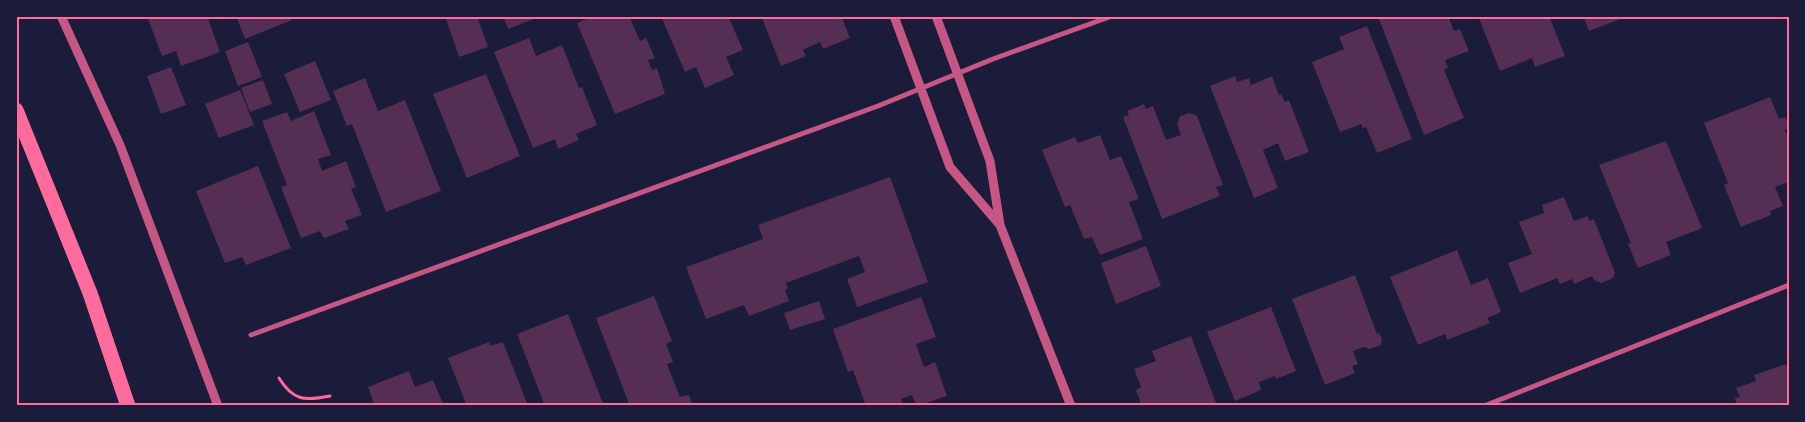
<svg xmlns="http://www.w3.org/2000/svg" width="1805" height="422" viewBox="0 0 1805 422" font-family="Raleway,sans-serif">
	<style>
		.building { fill: #542f53 }
		.lines { fill: none; stroke-linecap: round; stroke-linejoin: round }
		.path { stroke: #ff6b9d; stroke-width: 3 }
		.minor { stroke: #c65784; stroke-width: 5 }
		.tertiary { stroke: #c65784; stroke-width: 9 }
		.motorway { stroke: #ff6b9d; stroke-width: 15 }
		.neatline { fill: none; stroke: #ff6b9d; stroke-width: 2 }
	</style>
	<rect width="100%" height="100%" fill="#1b1b3a"/>
	<!-- building -->
	<g class="building">
		<path d="M147,16H207L220,52L181,66L176,51L162,56Z"/>
		<path d="M236,16H290L292,20L245,39Z"/>
		<path d="M445,16H477L488,47L459,57Z"/>
		<path d="M503,16H542L508,29Z"/>
		<path d="M594,16H629L640,41L646,38L655,58L648,60L652,70L657,68L665,94L615,114L577,23Z"/>
		<path d="M661,16H728L743,50L726,57L734,75L705,88L696,67L685,72Z"/>
		<path d="M761,16H841L850,38L823,49L820,42L803,50L806,56L781,66Z"/>
		<path d="M1387,16H1448L1454,31L1460,29L1469,51L1445,60L1448,68L1444,70L1464,118L1424,135L1379,19Z"/>
		<path d="M1478,16H1549L1565,56L1535,67L1532,58L1500,71Z"/>
		<path d="M1583,16H1628L1589,31Z"/>
		<path d="M1367,26L1412,139L1377,153L1366,127L1363,128L1361,124L1340,132L1312,62L1344,49L1339,37Z"/>
		<path d="M529,38L536,56L562,45L579,88L582,87L597,125L576,134L579,140L558,149L555,139L533,148L494,52Z"/>
		<path d="M248,42L262,77L238,86L225,51Z"/>
		<path d="M315,61L331,100L300,112L284,74Z"/>
		<path d="M171,67L186,105L161,114L147,76Z"/>
		<path d="M486,74L520,156L467,178L433,94Z"/>
		<path d="M1235,76L1237,82L1249,78L1251,85L1272,76L1279,95L1281,94L1285,102L1289,100L1309,152L1285,161L1278,143L1263,150L1278,188L1254,198L1210,86Z"/>
		<path d="M365,78L378,111L405,100L441,191L386,212L352,124L347,126L333,91Z"/>
		<path d="M263,80L272,104L250,112L241,88Z"/>
		<path d="M240,90L254,125L219,138L205,104Z"/>
		<path d="M1770,97L1779,119L1785,117L1789,125V128L1785,130L1789,140V182L1775,187L1783,206L1770,211L1771,215L1741,227L1724,185L1728,183L1704,123Z"/>
		<path d="M1144,104L1146,109L1153,106L1166,140L1181,135L1177,125L1180,116L1189,113L1197,116L1223,185L1216,187L1220,196L1162,219L1123,117L1129,115L1127,111Z"/>
		<path d="M314,111L331,155L318,159L322,171L346,161L356,187L351,189L362,215L345,221L349,229L324,238L320,231L301,238L281,187L287,185L262,121L287,112L291,121Z"/>
		<path d="M1100,135L1110,160L1121,156L1139,199L1129,202L1143,239L1100,255L1092,237L1084,239L1070,205L1065,207L1042,150L1075,137L1078,143Z"/>
		<path d="M1666,141L1702,228L1666,242L1671,255L1638,268L1628,244L1631,243L1599,165Z"/>
		<path d="M258,166L291,248L246,265L242,257L225,263L196,191Z"/>
		<path d="M890,177L928,282L857,307L847,279L865,272L859,256L786,283L788,288L785,290L789,301L749,316L744,305L706,319L686,267L763,239L758,225Z"/>
		<path d="M1564,197L1574,221L1588,216L1589,221L1594,219L1615,273L1613,278L1601,283L1594,280L1592,276L1574,284L1572,279L1560,284L1557,278L1520,293L1508,263L1532,254L1519,222L1544,213L1542,205Z"/>
		<path d="M1146,246L1161,286L1116,304L1101,263Z"/>
		<path d="M1457,250L1471,285L1488,278L1501,312L1487,318L1490,323L1447,340L1445,334L1418,345L1390,277Z"/>
		<path d="M1355,275L1377,334L1379,333L1382,339L1381,345L1370,349L1363,347L1353,351L1358,364L1352,366L1355,373L1325,385L1292,299Z"/>
		<path d="M654,296L672,341L666,344L673,362L667,364L680,397L689,395L693,406L700,403L701,406H630L596,318Z"/>
		<path d="M921,297L936,337L916,344L924,367L935,362L947,396L917,406L912,395L901,399L904,406H866L853,370L848,372L833,329Z"/>
		<path d="M819,301L825,319L790,330L784,313Z"/>
		<path d="M1271,307L1296,371L1276,379L1275,376L1259,382L1261,390L1235,401L1207,332Z"/>
		<path d="M568,314L604,406H545L517,334Z"/>
		<path d="M1191,336L1216,403L1213,406H1142L1136,390L1141,387L1134,369L1156,361L1152,351Z"/>
		<path d="M489,342L490,346L503,342L528,406H467L448,358Z"/>
		<path d="M1786,364L1789,372V406H1737L1735,398L1740,397L1736,388L1756,381L1754,375Z"/>
		<path d="M409,371L415,387L433,380L444,406H375L368,387Z"/>
	</g>
	<g class="lines">
		<!-- path -->
		<path class="path" d="M279,378C293,401 305,401 330,396"/>
		<!-- minor -->
		<g class="minor">
			<path d="M251,335L878,106L993,59L1112,16"/>
			<path d="M1484,406L1789,285"/>
		</g>
		<!-- tertiary -->
		<g class="tertiary">
			<path d="M61,16L120,145L218,406"/>
			<path d="M894,16L950,167L1000,225"/>
			<path d="M936,16L990,161L1000,225L1071,406"/>
		</g>
		<!-- motorway -->
		<path class="motorway" d="M16,110L90,293L128,406"/>
	</g>
	<!-- border -->
	<rect width="1805" height="422" fill="none" stroke="#1b1b3a" stroke-width="35"/>
	<rect x="18" y="18" width="1770" height="386" class="neatline"/>
</svg>
